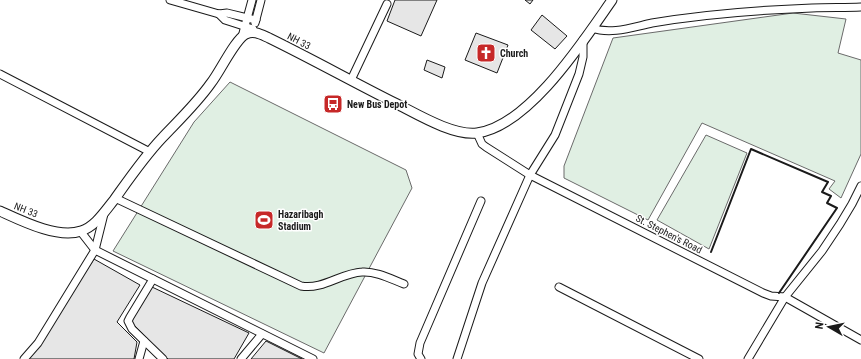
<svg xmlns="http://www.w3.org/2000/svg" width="861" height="359" viewBox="0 0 861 359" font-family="'Roboto Condensed',sans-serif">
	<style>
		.green { fill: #e0efe3; stroke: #6a6a6a }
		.building { fill: #e6e6e6; stroke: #1a1a1a }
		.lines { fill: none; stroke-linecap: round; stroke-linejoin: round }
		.minor-casing { stroke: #1a1a1a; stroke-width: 9 }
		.major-casing { stroke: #1a1a1a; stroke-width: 11 }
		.minor { stroke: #fff; stroke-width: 7 }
		.major { stroke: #fff; stroke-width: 9 }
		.wall { stroke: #1a1a1a; stroke-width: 2 }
		.labels { text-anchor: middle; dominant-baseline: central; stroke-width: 3; stroke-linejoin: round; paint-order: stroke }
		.street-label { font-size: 10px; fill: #1a1a1a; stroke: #fff }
		.poi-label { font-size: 10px; font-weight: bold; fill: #1a1a1a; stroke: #fff; text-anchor: start }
	</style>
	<rect width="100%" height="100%" fill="#fff"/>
	<!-- green -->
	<g class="green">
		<path d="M793,13L846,19L838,53L861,60V154L841,198L829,189L835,181L702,123L648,220L564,178V166L613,38Z"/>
		<path d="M230,82L406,170L412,188L324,353L113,251L194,122Z"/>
		<path d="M706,135L747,153L709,249L657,220Z"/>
	</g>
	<!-- building -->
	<g class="building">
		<path d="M395,0H437L421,36L387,21Z"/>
		<path d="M525,0H533L530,4Z"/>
		<path d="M542,15L567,36L555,49L531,30Z"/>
		<path d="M476,33L508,45L497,73L465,60Z"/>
		<path d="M427,60L445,67L442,78L424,70Z"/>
		<path d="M94,259L140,285L117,322L137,342L134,359H29Z"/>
		<path d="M152,287L249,333L234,359H168L131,322Z"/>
		<path d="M266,341L302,359H251Z"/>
	</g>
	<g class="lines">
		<defs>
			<g id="minor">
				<path d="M170,0L219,14L227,13L256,20"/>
				<path d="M219,14L225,20L253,29"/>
				<path d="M255,23L261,0"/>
				<path d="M592,28C611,35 633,27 652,23C705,14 759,10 812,8C829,7 845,8 861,7"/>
				<path d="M242,37L252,0"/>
				<path d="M0,74L150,152"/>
				<path d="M351,80L387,4"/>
				<path d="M477,133L482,144L486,147L530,175L763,293L771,296L785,297L861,340"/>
				<path d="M115,198L301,286C323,290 341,273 362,272C376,271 391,279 404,284"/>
				<path d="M81,232L95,250L313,359"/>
				<path d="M153,279L130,317L128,321L132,329L163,359"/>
				<path d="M559,287L699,359"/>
				<path d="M24,359L38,343L95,250L104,214"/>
				<path d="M139,359L144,341"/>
				<path d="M241,359L262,334"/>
				<path d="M421,359L418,354L420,343L481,201"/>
				<path d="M457,359L482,283L530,175L555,135L568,102L579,74L583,57V40"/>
				<path d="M748,359L785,297L822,251L840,224L852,204L861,186"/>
			</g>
			<path id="major" d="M0,211C22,221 58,239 81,231C95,227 105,211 114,200C129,179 144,157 162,138C179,120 197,103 211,83C220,72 235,39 246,34C254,30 262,35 269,38C312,59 353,82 395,103C417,114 453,136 477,133C529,126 584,40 612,0"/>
		</defs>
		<!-- minor casing -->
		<use href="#minor" class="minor-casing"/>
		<!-- major casing -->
		<use href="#major" class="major-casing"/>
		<!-- minor -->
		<use href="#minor" class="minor"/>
		<!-- major -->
		<use href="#major" class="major"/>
		<!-- wall -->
		<path class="wall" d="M711,252L751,149L828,182L822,192L831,196L827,203L837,208L779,293"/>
	</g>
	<!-- icons -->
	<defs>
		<symbol id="church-square" viewBox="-11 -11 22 22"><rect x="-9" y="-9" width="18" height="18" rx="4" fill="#c62828" stroke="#fff"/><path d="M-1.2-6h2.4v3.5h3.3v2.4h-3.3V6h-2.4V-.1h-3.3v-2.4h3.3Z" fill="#fff"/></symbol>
		<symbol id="bus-square" viewBox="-11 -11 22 22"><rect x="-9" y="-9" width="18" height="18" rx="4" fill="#c62828" stroke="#fff"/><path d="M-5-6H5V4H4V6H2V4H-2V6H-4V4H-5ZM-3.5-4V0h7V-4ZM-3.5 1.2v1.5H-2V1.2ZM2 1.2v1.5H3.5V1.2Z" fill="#fff"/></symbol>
		<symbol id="stadium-square" viewBox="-11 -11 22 22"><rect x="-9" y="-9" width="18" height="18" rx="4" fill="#c62828" stroke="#fff"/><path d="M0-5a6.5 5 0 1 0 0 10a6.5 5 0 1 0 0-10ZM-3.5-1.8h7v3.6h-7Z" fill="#fff"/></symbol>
	</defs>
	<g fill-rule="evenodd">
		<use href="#church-square" x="475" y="42" width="22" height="22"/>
		<use href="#bus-square" x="322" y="93" width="22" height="22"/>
		<use href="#stadium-square" x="253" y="209" width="22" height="22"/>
	</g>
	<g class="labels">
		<!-- street labels -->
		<g class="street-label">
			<text transform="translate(299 41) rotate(27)">NH 33</text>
			<text transform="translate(26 210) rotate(21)">NH 33</text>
			<text transform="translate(669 234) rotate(27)">St. Stephen's Road</text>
		</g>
		<!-- poi labels -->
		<g class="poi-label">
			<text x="500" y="53">Church</text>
			<text x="347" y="104">New Bus Depot</text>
			<text x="278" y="214">Hazaribagh<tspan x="278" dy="12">Stadium</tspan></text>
		</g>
	</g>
	<!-- north arrow -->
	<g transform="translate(829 327) rotate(279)" stroke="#ffffff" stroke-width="3" paint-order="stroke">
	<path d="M0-3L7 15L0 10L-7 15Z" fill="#1a1a1a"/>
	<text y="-6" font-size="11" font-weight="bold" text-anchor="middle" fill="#1a1a1a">N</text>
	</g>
</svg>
